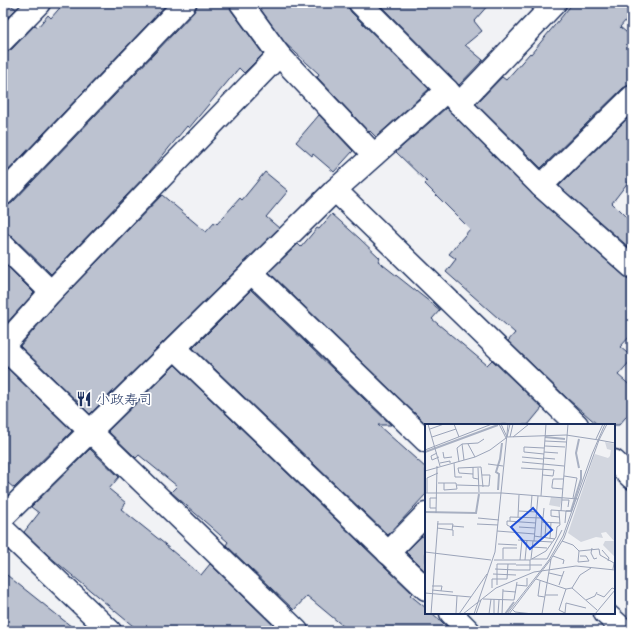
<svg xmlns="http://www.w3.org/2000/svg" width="635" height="634" viewBox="0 0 635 634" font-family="'Shantell Sans','Klee One',sans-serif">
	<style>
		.building { fill: #bcc2d0; stroke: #1b2f5e }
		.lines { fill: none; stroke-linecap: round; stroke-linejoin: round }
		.minor-casing { stroke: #1b2f5e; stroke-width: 25 }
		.minor { stroke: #fff; stroke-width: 22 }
		.labels { text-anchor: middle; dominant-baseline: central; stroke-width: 3.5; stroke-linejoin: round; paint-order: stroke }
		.poi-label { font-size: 14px; fill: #1b2f5e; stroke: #fff; text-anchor: start }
		.inset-river { fill: none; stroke: #a8b0c2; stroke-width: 2 }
		.inset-road { fill: none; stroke: #9ba4b9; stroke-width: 1 }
		.view { fill: #1d4ed8; fill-opacity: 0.15; stroke: #1d4ed8; stroke-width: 2 }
		.inset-edge { fill: none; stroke: #1b2f5e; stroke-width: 2 }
	</style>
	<rect width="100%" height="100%" fill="#f1f2f5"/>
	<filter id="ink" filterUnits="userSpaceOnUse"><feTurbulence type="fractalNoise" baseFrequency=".025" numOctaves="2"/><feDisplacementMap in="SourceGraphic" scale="8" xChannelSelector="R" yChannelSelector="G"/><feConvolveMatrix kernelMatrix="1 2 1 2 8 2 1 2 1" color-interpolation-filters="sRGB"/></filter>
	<g filter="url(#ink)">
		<!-- building -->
		<g class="building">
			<path d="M3,3H8L16,9L3,22Z"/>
			<path d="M64,3H168L3,176V52H7L12,49L35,25L38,27L48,15L51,18Z"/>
			<path d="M197,3H229L231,10L263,54L244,73L239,68L189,128L187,126L150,171L51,274L12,236L6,233H3V206H7L12,203L194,12L197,6Z"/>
			<path d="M256,3H348V7L351,12L429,89L376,137L370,131L369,132L317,77L319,74L285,43Z"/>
			<path d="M378,3H490L474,21L482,31L465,45L483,60L459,85Z"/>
			<path d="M573,3H632V13L620,27L632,37V85H629L623,88L541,168L476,104L502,77L506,80L530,53L531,54Z"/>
			<path d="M446,108L533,195L624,276L629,279H632V334L620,347L632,357V359L618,375L632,387V410L619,425H598L568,399L508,341L515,333L446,272L456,259L449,254L470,229L425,184L427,182L396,152Z"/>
			<path d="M632,114V177L612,203L632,223V250L559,186Z"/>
			<path d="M319,115L353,151L334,172L313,154L312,156L296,142Z"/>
			<path d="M265,172L288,191L266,217L279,228L90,414L20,346L60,300L162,195L206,232L215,222L217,224L240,198L242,200Z"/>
			<path d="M332,214L359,238L380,258L378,261L440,310L432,319L487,365L492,360L542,408L528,425H427L269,272L298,244L301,247L317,228L319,229Z"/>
			<path d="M3,262L34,293L3,327Z"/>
			<path d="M251,290L391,425H378L426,468V494L388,535L193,348Z"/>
			<path d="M3,364L72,431L14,488L3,479Z"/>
			<path d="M175,365L412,593L410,595L426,608V613H432L441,621L451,631H349L307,596L294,610L226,545L228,542L171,492L177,486L139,455L136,458L108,431Z"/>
			<path d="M90,449L119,477L109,489L126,503L121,509L166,545H165L201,575L210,564L277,629L275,631H139L49,556L24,532L39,513L31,507Z"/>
			<path d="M422,536L426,539V572L406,552Z"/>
			<path d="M3,572L42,603L77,631H3Z"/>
		</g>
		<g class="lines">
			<defs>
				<g id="minor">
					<path d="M241,3L279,55L374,155"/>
					<path d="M360,3L447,90L459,104L541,186L632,267"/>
					<path d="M3,40L39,3"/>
					<path d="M459,104L555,3"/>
					<path d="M541,186L632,97"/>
					<path d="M335,190L577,425"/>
					<path d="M3,194L185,3"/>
					<path d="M3,245L51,292"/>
					<path d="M251,272L426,441"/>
					<path d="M3,346L51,292L279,55"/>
					<path d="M3,347L297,631"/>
					<path d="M175,348L426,589"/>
					<path d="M614,461L632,478"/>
					<path d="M3,517L335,190L447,90"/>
					<path d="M3,529L110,631"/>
					<path d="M388,553L426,514"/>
					<path d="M451,613L469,631"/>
					<path d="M605,613L625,631"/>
				</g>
			</defs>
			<!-- minor casing -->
			<use href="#minor" class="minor-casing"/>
			<!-- minor -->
			<use href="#minor" class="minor"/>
		</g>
	</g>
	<!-- icons -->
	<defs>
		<symbol id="restaurant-bare" viewBox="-9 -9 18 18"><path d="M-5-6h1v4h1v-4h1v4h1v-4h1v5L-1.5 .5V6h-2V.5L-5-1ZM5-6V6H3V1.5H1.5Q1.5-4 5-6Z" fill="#1b2f5e" stroke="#fff" stroke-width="2.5" paint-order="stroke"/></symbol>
	</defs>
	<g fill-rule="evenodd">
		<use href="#restaurant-bare" x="73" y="388" width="22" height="22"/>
	</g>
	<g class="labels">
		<!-- poi labels -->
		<g class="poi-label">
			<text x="96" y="399">小政寿司</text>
		</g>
	</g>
	<!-- overview -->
	<g transform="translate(425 424)">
		<rect width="190" height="190" fill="#f1f2f5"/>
		<path d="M180,18L190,20V133L178,121L180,117H189L181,108L176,109L178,114L171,113L156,118L143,109L169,32L170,30L183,34L185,32L186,26L182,25ZM126,73L137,74L135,83L124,81Z" fill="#d2d6df"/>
		<path class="inset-river" d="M120,13L140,15M154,15L151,29L154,44M0,28L73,1M73,66L74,50L71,48L75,35L77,19M141,87H146L150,74L156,55V46M0,88L51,89L54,70M80,190L89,178"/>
		<path class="inset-road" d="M3,0L15,42M29,0L34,13M74,0L81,14M76,0L82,13M182,0L174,16L190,19M5,5L19,0M7,13L31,5M82,13L141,11L174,16L139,114L126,135L84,190M82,13L85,0M85,13L88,0M88,13L104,0M171,15L178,0M120,17L141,18M43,20L50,33M120,22L140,23M0,26L67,0M18,28L19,34L27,33M119,28L133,29M12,29L6,32L7,36L14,33M119,30L99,28V23L119,24M97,33L118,35M118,34L130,35M39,36L37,20L53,19L59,15M34,38L32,24L37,20M97,38L139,42M15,39L25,37V39M29,39L30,53H37M63,40L78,42M48,43V54L53,55M53,44L54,68M96,44L129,46L128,52L118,51M0,47L50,33L65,26L81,14M48,50L34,49L33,44L56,43L58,63M139,52L152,54L148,74M13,59H31L32,65L19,66V59M32,61L64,62L65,51H57M138,65L127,64V62L128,55H139M0,69H77M2,69V54L13,49M77,69L153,75M116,72L121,0M137,76H144L143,83M11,84H5V74H12M106,84L107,71M94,87L112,88M136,87L143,0M11,89L12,42M93,93L94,71M134,93L126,92V86L141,87L140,99M53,94L74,96M85,97V93L118,94L119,84M117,98L135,99M12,100H28L27,106M52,100L73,101M27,102L39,103M86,103L82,101V97L111,99M94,103L110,104M12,104L28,106V112M72,107L110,110M109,112L130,115M116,113L117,94M120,114L121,98M125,115L126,98M93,116L127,118M109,117L113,72M137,117L148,121L154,127L174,125L175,131L189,139L188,145M73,120L92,121M107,123L122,124M167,124L166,129L169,135L172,134M177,126L184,134L183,137M154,127L153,138L164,137L161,132H155M0,128L66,136M128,132L139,136L138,140M78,135V124H92M106,135L108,117M107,135H122M122,135L137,106M69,136H105L121,127L131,113L132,103L135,101L134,87M95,136L97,116M100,136L102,116M91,141H117M70,145L91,146M91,146H105V136M124,149L137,152M68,150L91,151M111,155L141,165L147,164L155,151L166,144M115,157L113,172L120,173M72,161V140H91M91,161L102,162V154M134,161L139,147M7,162H17L16,167M67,164V155H82L83,140M147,164L172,186M141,165L134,186L140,189L141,179L161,184M7,166L28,168M78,167L91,168M0,169L46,173M172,170L179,173L187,164L190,165M120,171H133M58,175L89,176L92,158M161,176L170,172L172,168M87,185L90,188L108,190M31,189L32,172M6,190L13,97M34,190L62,150M38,190L71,164L109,148L151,142L190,146M49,190L70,128L83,0M51,190L56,176M64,190L66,175M69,190V175M73,190L74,176M77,190L78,165M82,190L124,136L138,112L167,30L180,0M117,190L126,135M170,190L190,166"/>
		<path class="view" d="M108,84L127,106L105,125L86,103Z"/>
		<rect width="190" height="190" class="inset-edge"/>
	</g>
	<!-- margin -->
	<rect width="635" height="634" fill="none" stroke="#fff" stroke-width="16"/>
	<rect x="8" y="8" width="619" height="618" fill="none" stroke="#1b2f5e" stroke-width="1.5" filter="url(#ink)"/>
</svg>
